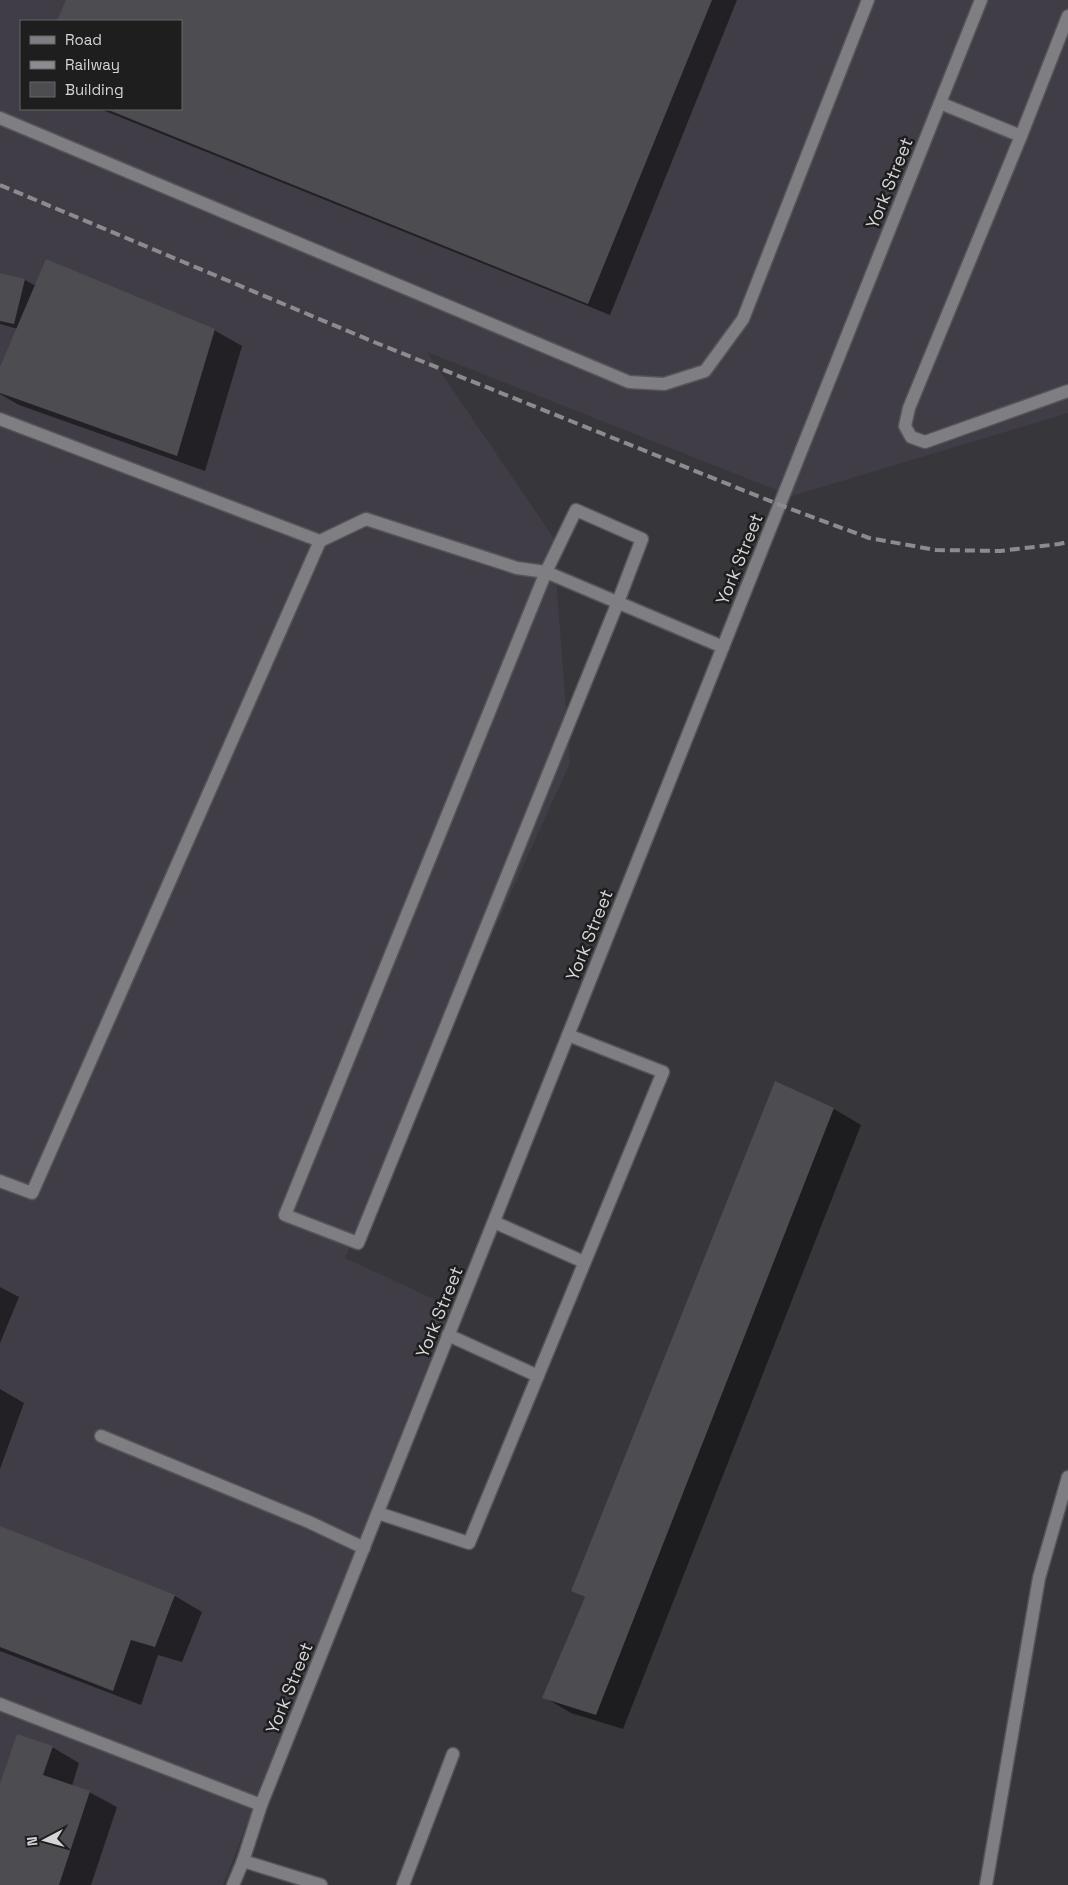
<svg xmlns="http://www.w3.org/2000/svg" width="1068" height="1885" viewBox="0 0 1068 1885" font-family="'Space Grotesk',sans-serif">
	<style>
		.built { fill: #403d47; fill-rule: evenodd }
		.shadow { fill: #0007 }
		.building { fill: #4d4c50 }
		.lines { fill: none; stroke-linecap: round; stroke-linejoin: round }
		.minor-casing { stroke: #555458; stroke-width: 15 }
		.minor { stroke: #7f7e82; stroke-width: 12 }
		.rail { stroke: #8c8b8f; stroke-width: 4; stroke-dasharray: 10 5; stroke-linecap: butt }
		.labels { text-anchor: middle; dominant-baseline: central; stroke-width: 5; stroke-linejoin: round; paint-order: stroke }
		.street-label { font-size: 18px; fill: #d5d4d7; stroke: #1e1e1f }
	</style>
	<rect width="100%" height="100%" fill="#37363a"/>
	<!-- built -->
	<path class="built" d="M0,0H1068V413L792,496L427,352L553,537L570,763L345,1258L451,1307L223,1885H0ZM21,21H181V109H21Z"/>
	<!-- shadow -->
	<g class="shadow">
		<path d="M67,0H737L610,315L100,109H181V21H59Z"/>
		<path d="M0,274L25,280L36,286L214,330L242,346L205,471L19,405L0,394V370L18,329L0,324Z"/>
		<path d="M775,1083L834,1109L861,1125L623,1729L571,1713L544,1697L586,1598L573,1590Z"/>
		<path d="M0,1287L19,1297L0,1343Z"/>
		<path d="M0,1389L24,1403L0,1469Z"/>
		<path d="M0,1527L175,1596L202,1612L182,1662L158,1655L141,1705L0,1651Z"/>
		<path d="M52,1747L79,1763L72,1786L89,1792L117,1807L91,1885H0V1788Z"/>
	</g>
	<!-- building -->
	<g class="building">
		<path d="M66,0H712L588,304L106,109H181V21H57Z"/>
		<path d="M46,259L215,329L177,456L0,393V367Z"/>
		<path d="M0,273L25,279L14,324L0,321Z"/>
		<path d="M775,1081L834,1108L596,1715L542,1698L585,1597L571,1591Z"/>
		<path d="M0,1526L175,1595L155,1647L131,1640L113,1691L0,1647Z"/>
		<path d="M17,1734L53,1746L43,1775L90,1791L59,1885H0V1784Z"/>
	</g>
	<g class="lines">
		<defs>
			<g id="minor">
				<path d="M1068,16L1021,136L909,408L905,426L911,437L925,442L1068,391"/>
				<path d="M940,103L1021,136"/>
				<path d="M0,118L629,382L664,384L705,371L743,319L868,0"/>
				<path d="M0,419L320,541L32,1193L0,1181"/>
				<path d="M320,541L366,519L517,568L546,572L576,510L642,539L618,602L358,1243L285,1215L546,572L723,647"/>
				<path d="M494,1222L584,1262"/>
				<path d="M448,1335L538,1376"/>
				<path d="M101,1436L309,1522L364,1548"/>
				<path d="M378,1513L469,1543L663,1072L568,1035"/>
				<path d="M0,1704L261,1805"/>
				<path d="M243,1861L321,1885"/>
				<path d="M233,1885L243,1861L261,1805L981,0"/>
				<path d="M403,1885L453,1754"/>
				<path d="M986,1885L1039,1578L1068,1477"/>
			</g>
		</defs>
		<!-- minor casing -->
		<use href="#minor" class="minor-casing"/>
		<!-- minor -->
		<use href="#minor" class="minor"/>
		<!-- rail -->
		<path class="rail" d="M0,185L374,342L780,505L869,538L936,550L1000,551L1059,544L1068,542"/>
	</g>
	<g class="labels">
		<!-- street labels -->
		<g class="street-label">
			<text transform="translate(889 183) rotate(-68)">York Street</text>
			<text transform="translate(739 559) rotate(-68)">York Street</text>
			<text transform="translate(589 935) rotate(-68)">York Street</text>
			<text transform="translate(439 1312) rotate(-68)">York Street</text>
			<text transform="translate(289 1688) rotate(-68)">York Street</text>
		</g>
	</g>
	<!-- legend -->
	<rect x="20" y="20" width="162" height="90" fill="#1e1e1f" stroke="#676769"/>
	<rect x="30" y="36" width="25" height="8" fill="#7f7e82" stroke="#676769"/>
	<text x="65" y="45" font-size="15" fill="#d5d4d7">Road</text>
	<rect x="30" y="61" width="25" height="8" fill="#8c8b8f" stroke="#676769"/>
	<text x="65" y="70" font-size="15" fill="#d5d4d7">Railway</text>
	<rect x="30" y="82" width="25" height="15" fill="#4d4c50" stroke="#676769"/>
	<text x="65" y="95" font-size="15" fill="#d5d4d7">Building</text>
	<!-- north arrow -->
	<g transform="translate(45 1840) rotate(264)" stroke="#1e1e1f" stroke-width="4" paint-order="stroke">
	<path d="M0-4L9 19L0 12L-9 19Z" fill="#d5d4d7"/>
	<text y="-8" font-size="14" font-weight="bold" text-anchor="middle" fill="#d5d4d7">N</text>
	</g>
</svg>
